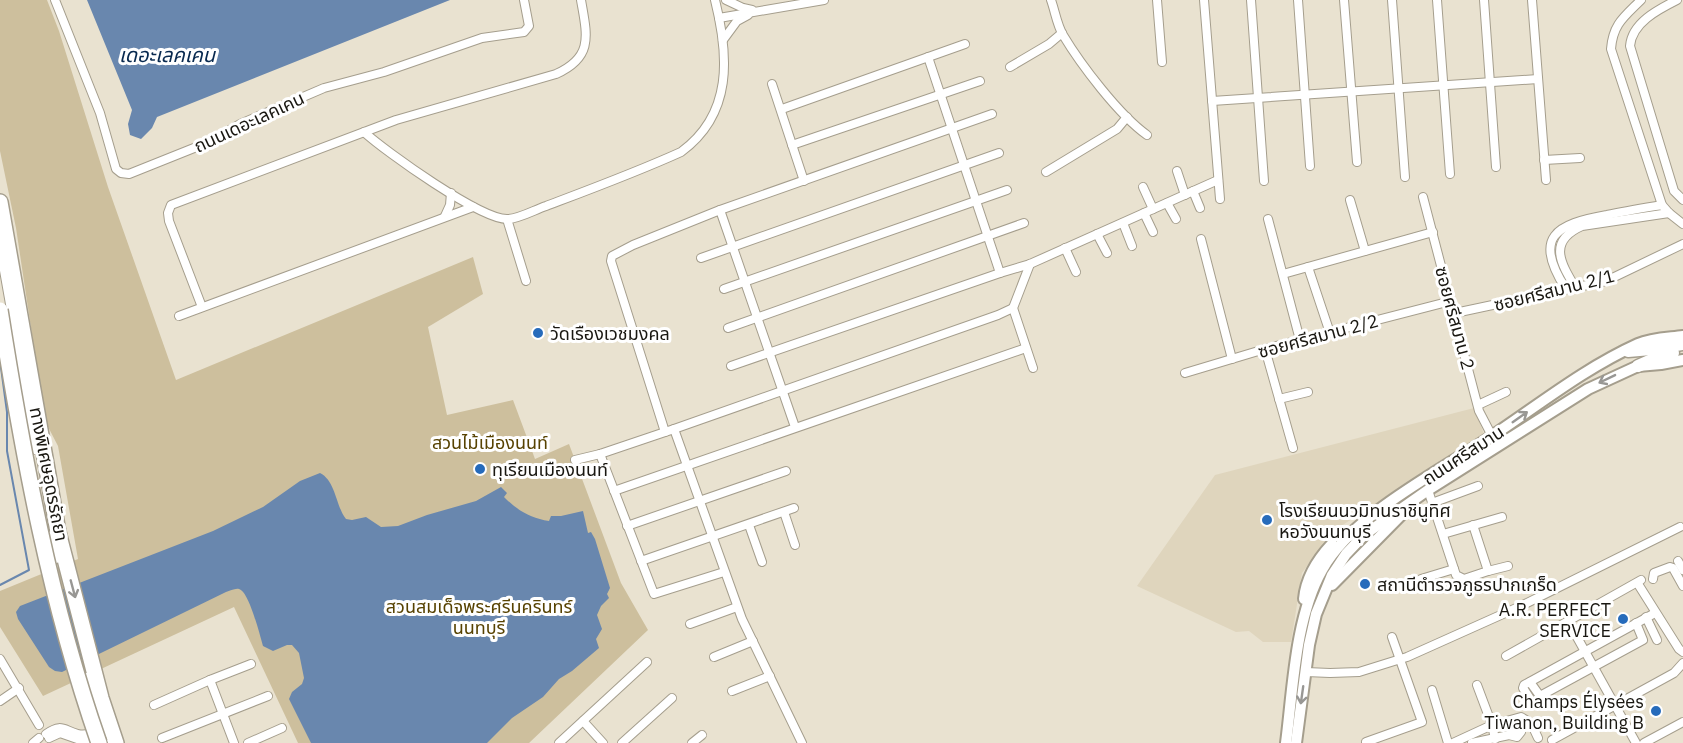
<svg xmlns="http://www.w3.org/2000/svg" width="1683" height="743" viewBox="0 0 1683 743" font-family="'IBM Plex Sans','Noto Sans Thai',sans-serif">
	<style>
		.built { fill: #dfd5bd }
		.green { fill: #cdbf9d }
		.water { fill: #6987ae }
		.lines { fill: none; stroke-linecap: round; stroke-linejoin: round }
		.stream { stroke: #6987ae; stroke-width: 2 }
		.street-casing { stroke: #a59e8d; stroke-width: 10 }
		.secondary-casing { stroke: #a59e8d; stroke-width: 14 }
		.primary-casing { stroke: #a59e8d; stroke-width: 15 }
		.highway-casing { stroke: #a59e8d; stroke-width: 18 }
		.street { stroke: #fff; stroke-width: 8 }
		.secondary { stroke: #fff; stroke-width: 10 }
		.primary { stroke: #fff; stroke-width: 12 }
		.highway { stroke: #fff; stroke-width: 15 }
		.highway-bridge-casing { stroke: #a59e8d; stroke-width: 18; stroke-linecap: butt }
		.highway-bridge { stroke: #fff; stroke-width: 15 }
		.oneway { stroke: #989794 }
		.poi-dot { fill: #266bbb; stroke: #fff; stroke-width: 2 }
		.labels { text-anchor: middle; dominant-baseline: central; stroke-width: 6; stroke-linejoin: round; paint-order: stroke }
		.street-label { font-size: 18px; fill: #191711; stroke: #fff }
		.poi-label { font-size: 18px; fill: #191711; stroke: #fff; text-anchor: start }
		.park-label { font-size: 18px; fill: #574201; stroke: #fff }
		.water-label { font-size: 20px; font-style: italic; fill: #08294f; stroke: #fff }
	</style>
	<rect width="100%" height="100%" fill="#e9e2d0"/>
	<!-- built -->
	<path class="built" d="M1474,408L1484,434L1338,528L1319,550L1302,573L1291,642H1263L1249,631L1236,632L1137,586L1215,475Z"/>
	<!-- green -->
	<path class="green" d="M0,0H47L59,31L108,187L176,380L473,257L483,294L428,327L447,415L513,400L535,459L569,444L621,583L648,630L529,743H298L234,607L43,696L0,627V591L78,559L58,446L45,421L16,228L0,151Z"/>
	<!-- water -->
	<g class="water">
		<path d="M87,0H450L157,117L152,128L141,139L130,135L128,124L132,110Z"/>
		<path d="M320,473C336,481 336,507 346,519L352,520L366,517L381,527L398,526L427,515L476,501L501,487L507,493L504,497C517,510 530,518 549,521L551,516H561L583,511L588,533L591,532L595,539L610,588L607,594L609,598L601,606L597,615L602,629L596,639L599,648L572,671L559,679L543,697L512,718L487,743H311L289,699L292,692L302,684L304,678L299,653L292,645H287L273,651L263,646C260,636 249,591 239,589C235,588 230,591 226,592L62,672L55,671L49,667L18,619L16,612L20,606L213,531L263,507L300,481Z"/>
	</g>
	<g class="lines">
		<!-- stream -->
		<path class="stream" d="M0,585L29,570L7,451V412L0,360"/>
		<defs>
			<g id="street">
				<path d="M55,0L100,113L116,169L121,173L129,174L209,142L240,124L324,88L384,72L482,38L524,32L529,26L524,0"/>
				<path d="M726,0L743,8L752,10"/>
				<path d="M1051,0C1055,11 1057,25 1063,35C1081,65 1119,115 1147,135"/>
				<path d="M1157,0L1162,62"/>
				<path d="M1204,0L1220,199"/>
				<path d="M1251,0L1264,181"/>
				<path d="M1298,0L1310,166"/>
				<path d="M1344,0L1357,162"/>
				<path d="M1392,0L1405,177"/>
				<path d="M1437,0L1450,174"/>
				<path d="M1484,0L1496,167"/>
				<path d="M1532,0L1546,180"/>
				<path d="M1641,0C1624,17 1613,24 1611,49L1662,205L1669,213L1683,224"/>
				<path d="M1677,0C1657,10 1632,23 1630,46L1674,191L1683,200"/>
				<path d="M719,18L824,0"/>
				<path d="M723,40L737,21L748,15"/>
				<path d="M928,57L1000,273"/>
				<path d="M1010,67L1049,44L1062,33"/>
				<path d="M772,84L804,181"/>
				<path d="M1212,101L1538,79"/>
				<path d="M782,109L965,44"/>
				<path d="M364,132C386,152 480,219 507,219C519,219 534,210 546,206C591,189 637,172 681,152C733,114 729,56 715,0"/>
				<path d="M792,145L980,81"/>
				<path d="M1544,160L1580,158"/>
				<path d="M1177,171L1185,195"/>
				<path d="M1046,172L1117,129L1127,117"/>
				<path d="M1143,187L1153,209"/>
				<path d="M1193,191L1200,208"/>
				<path d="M1423,197L1479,411L1492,436"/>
				<path d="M1350,200L1365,251"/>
				<path d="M1167,203L1176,219"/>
				<path d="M720,210L795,427"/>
				<path d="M1144,213L1153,232"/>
				<path d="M445,216L450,205L451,193"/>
				<path d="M507,219L526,281"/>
				<path d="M1268,219L1300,340"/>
				<path d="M1123,223L1132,246"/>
				<path d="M1097,234L1107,253"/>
				<path d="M1201,239L1232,359"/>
				<path d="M0,248L36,450"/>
				<path d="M1065,248L1076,272"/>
				<path d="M701,258L999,153"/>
				<path d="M1308,267L1330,333"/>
				<path d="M1283,274L1433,232"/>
				<path d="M1575,287C1560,262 1548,241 1582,226L1669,213"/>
				<path d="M724,289L1007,190"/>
				<path d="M1566,289C1532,237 1556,224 1607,215C1625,211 1644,208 1662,205"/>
				<path d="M202,307L169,221L168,213L171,205L396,120L556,74C594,57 587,35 581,0"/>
				<path d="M1013,308L1033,368"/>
				<path d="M1455,313L1606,281L1683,244"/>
				<path d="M179,316L473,207"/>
				<path d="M728,328L1024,223"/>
				<path d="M1265,349L1293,448"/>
				<path d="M731,366L1000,273L1030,264L1218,180"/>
				<path d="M1185,373L1265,349L1451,301"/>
				<path d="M1279,399L1308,392"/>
				<path d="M1478,405L1506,392"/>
				<path d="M674,429L742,619L802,743"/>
				<path d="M665,432L611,261L612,256L633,245L720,210L992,114"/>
				<path d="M600,454L654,594L724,572"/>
				<path d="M575,460L600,454L674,429L998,315L1013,308L1030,264"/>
				<path d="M1428,490L1456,575L1464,579L1488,571L1473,525"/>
				<path d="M614,491L1026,348"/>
				<path d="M1432,503L1478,486"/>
				<path d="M784,512L795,545"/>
				<path d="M749,525L762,562"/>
				<path d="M627,526L786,471"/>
				<path d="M1443,534L1502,517"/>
				<path d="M52,535L56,559"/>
				<path d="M641,561L794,508"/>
				<path d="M1678,561L1683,570"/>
				<path d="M1488,571L1508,566"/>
				<path d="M1421,579L1454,569"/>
				<path d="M1653,579L1654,573L1670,567L1673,568L1683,586"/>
				<path d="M1638,584L1679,649L1683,652"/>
				<path d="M1646,617L1657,640"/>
				<path d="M1568,621L1636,743"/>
				<path d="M690,624L737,607"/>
				<path d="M1506,656L1641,580"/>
				<path d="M714,657L753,641"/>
				<path d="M0,659L39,725"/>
				<path d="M1306,672L1330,673L1359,672L1407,657L1523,605L1680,527"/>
				<path d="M86,677L105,732"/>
				<path d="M210,680L251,664"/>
				<path d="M1530,682L1540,696L1643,640L1636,623"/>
				<path d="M1477,685L1492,725L1495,739"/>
				<path d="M1432,690L1448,743"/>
				<path d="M732,691L770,676"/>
				<path d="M0,701L19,688"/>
				<path d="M154,705L210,680L234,743"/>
				<path d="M1534,705L1523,688L1524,685L1655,613"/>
				<path d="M583,721L603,743"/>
				<path d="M46,734C62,723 63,730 78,734C84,736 92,733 98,733"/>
				<path d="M49,738L60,733L83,741L99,738"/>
				<path d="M162,738L268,696"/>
				<path d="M1552,740L1674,673L1683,663"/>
				<path d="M1366,742L1422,722L1392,637"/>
				<path d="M33,743L39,738"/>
				<path d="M248,743L282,728"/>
				<path d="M559,743L647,662"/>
				<path d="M622,743L672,698"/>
				<path d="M692,743L702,735"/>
				<path d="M1453,743L1492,725L1521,717L1531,723L1538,738"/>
				<path d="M1472,743L1509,735L1517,729L1521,732L1517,737L1509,735"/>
				<path d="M1644,743L1683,722"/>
			</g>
			<g id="secondary">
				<path d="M1332,585L1403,513"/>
				<path d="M1304,599C1306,577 1317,560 1332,544"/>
				<path d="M1286,743C1293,689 1295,618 1322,570C1353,514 1439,472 1492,436C1540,404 1585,368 1638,344C1652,338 1668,338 1683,336"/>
				<path d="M1296,743L1309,645L1316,614L1332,575L1346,554L1364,535L1428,490L1588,389L1638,366L1661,364L1683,360"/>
			</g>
			<g id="primary">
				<path d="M1628,351L1651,349L1683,344"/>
				<path d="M1638,366L1663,355L1673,353"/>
			</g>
			<path id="highway" d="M0,202L58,532L101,698L116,743"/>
		</defs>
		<!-- street casing -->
		<use href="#street" class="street-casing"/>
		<!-- secondary casing -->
		<use href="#secondary" class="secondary-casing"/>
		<!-- primary casing -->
		<use href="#primary" class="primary-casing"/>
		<!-- highway casing -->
		<use href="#highway" class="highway-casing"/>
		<!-- street -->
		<use href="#street" class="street"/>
		<!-- secondary -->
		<use href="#secondary" class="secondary"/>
		<!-- primary -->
		<use href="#primary" class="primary"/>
		<!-- highway -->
		<use href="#highway" class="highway"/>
		<defs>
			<path id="highway-bridge" d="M0,310C23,456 50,603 99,743"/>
		</defs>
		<!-- highway-bridge casing -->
		<use href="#highway-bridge" class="highway-bridge-casing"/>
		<!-- highway-bridge -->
		<use href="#highway-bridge" class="highway-bridge"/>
	</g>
	<!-- one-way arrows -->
	<defs><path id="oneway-shaft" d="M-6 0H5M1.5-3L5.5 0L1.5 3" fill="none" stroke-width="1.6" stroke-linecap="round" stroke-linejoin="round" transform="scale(1.5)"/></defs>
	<g class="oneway">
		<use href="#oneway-shaft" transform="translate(1607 379) rotate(154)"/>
		<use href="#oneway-shaft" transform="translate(1520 417) rotate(-35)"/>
		<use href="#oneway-shaft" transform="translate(73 589) rotate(75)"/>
		<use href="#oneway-shaft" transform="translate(1302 695) rotate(98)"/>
	</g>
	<!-- markers -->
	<g class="poi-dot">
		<circle cx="538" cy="333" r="6"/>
		<circle cx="480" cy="469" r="6"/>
		<circle cx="1267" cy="520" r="6"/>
		<circle cx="1365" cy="584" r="6"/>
		<circle cx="1623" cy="619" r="6"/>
		<circle cx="1656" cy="711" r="6"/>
	</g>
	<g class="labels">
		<!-- street labels -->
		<g class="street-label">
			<text transform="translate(249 122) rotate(-25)">ถนนเดอะเลคเคน</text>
			<text transform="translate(1554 290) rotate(-14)">ซอยศรีสมาน 2/1</text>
			<text transform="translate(1455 318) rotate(75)">ซอยศรีสมาน 2</text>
			<text transform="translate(1318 336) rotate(-15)">ซอยศรีสมาน 2/2</text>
			<text transform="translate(1463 455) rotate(-33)">ถนนศรีสมาน</text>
			<text transform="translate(49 474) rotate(79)">ทางพิเศษอุดรรัถยา</text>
		</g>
		<!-- poi labels -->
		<g class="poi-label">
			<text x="550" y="333">วัดเรืองเวชมงคล</text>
			<text x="492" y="469">ทุเรียนเมืองนนท์</text>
			<text x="1279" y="510">โรงเรียนนวมิทนราชินูทิศ<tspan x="1279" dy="21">หอวังนนทบุรี</tspan></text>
			<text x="1377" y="584">สถานีตำรวจภูธรปากเกร็ด</text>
			<text x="1611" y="609" text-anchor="end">A.R. PERFECT<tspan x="1611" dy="21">SERVICE</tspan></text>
			<text x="1644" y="701" text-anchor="end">Champs Élysées<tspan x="1644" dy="21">Tiwanon, Building B</tspan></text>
		</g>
		<!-- park labels -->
		<g class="park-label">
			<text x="490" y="442">สวนไม้เมืองนนท์</text>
			<text x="479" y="606">สวนสมเด็จพระศรีนครินทร์<tspan x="479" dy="21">นนทบุรี</tspan></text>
		</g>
		<!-- water labels -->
		<g class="water-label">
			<text x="167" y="54">เดอะเลคเคน</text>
		</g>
	</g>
</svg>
